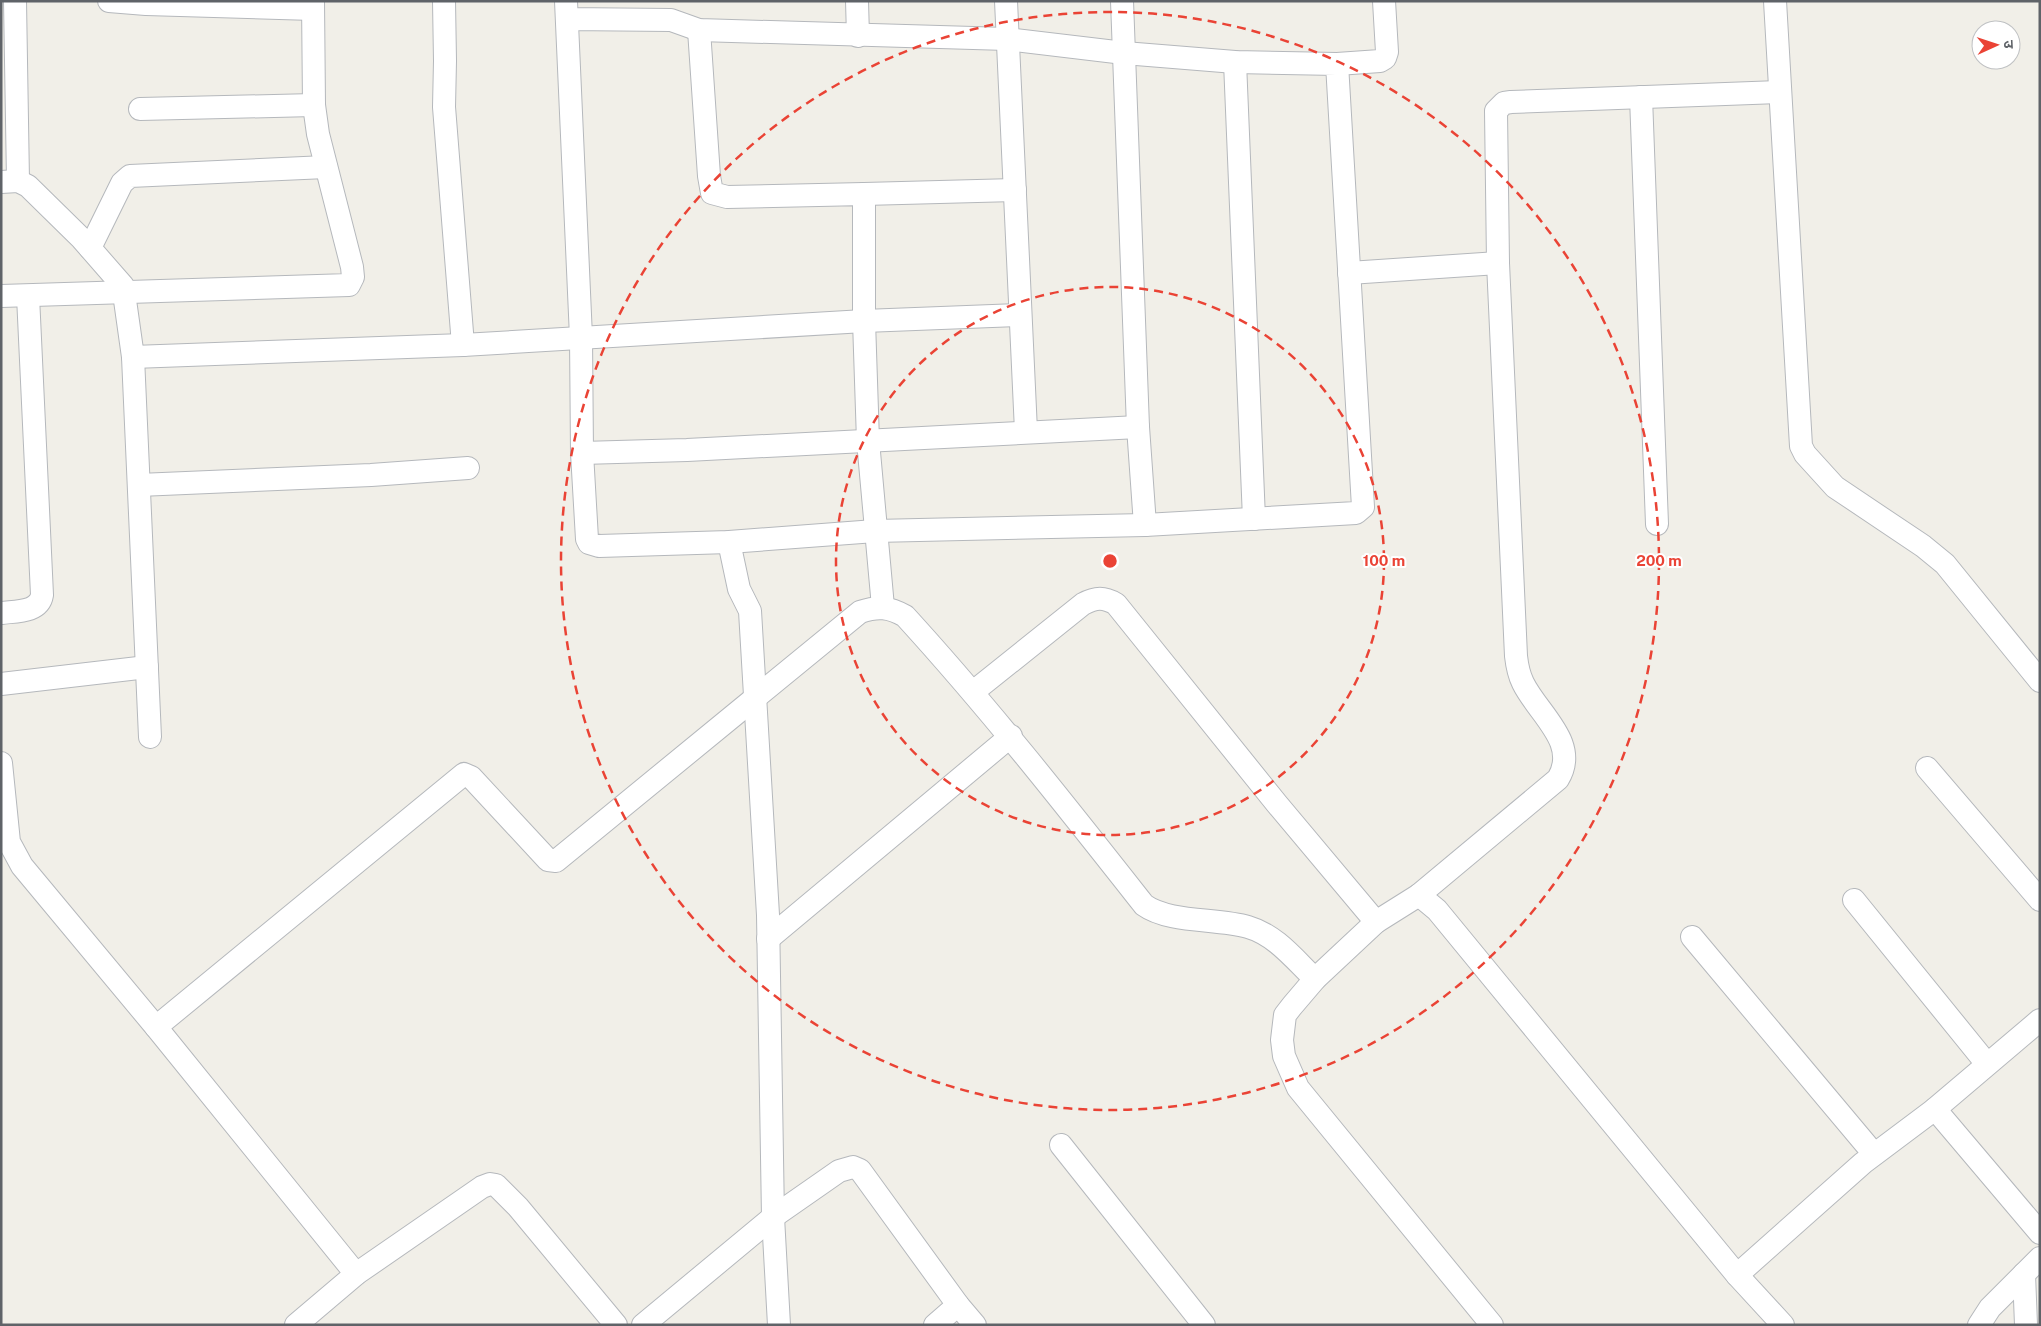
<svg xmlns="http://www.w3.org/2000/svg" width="2041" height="1326" viewBox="0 0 2041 1326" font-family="'Public Sans','Noto Sans Devanagari',sans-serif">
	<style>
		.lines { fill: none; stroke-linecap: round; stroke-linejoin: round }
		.street-casing { stroke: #b5b8bc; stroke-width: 24 }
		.street { stroke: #fff; stroke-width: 22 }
		.ring { fill: none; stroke: #ea4335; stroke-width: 2.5; stroke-dasharray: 9 6 }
		.centre { fill: #ea4335; stroke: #fff; stroke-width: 2.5 }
		.ring-label { font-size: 15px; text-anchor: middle; font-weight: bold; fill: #ea4335; stroke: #fff; stroke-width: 4; stroke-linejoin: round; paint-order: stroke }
	</style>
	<rect width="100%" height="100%" fill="#f1efe8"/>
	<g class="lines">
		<defs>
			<g id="street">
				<path d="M15,1L18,181"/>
				<path d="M109,1L146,4L313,9"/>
				<path d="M444,1L445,61L444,107L463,345"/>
				<path d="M566,1L581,337L582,453L587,539L589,543L599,546L729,542L875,531L1145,525L1356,513L1363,507L1337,64L1235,62L1124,53L1007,39L699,30L671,20L567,19"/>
				<path d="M857,1L858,36"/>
				<path d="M1006,1L1026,431"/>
				<path d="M1122,1L1138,427L1145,525"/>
				<path d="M1775,1L1801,446L1805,454L1835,487L1923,546L1945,564L2040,681"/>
				<path d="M699,30L709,176L712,193L727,197L864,194V321L868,441L883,607"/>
				<path d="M1235,62L1254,519"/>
				<path d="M1337,64L1380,61L1385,58L1387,52L1384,1"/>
				<path d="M1641,97L1657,524"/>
				<path d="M140,109L314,105"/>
				<path d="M1,182L18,181L28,186L82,239L123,286L133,357L463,345L864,321L1020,315"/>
				<path d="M864,194L1015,190"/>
				<path d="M90,248L122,183L130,176L326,167"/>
				<path d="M1349,273L1498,263"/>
				<path d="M1,296L349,285L353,277L352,267L318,134L314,105L313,1"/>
				<path d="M133,357L150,737"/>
				<path d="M582,453L687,450L1138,427"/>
				<path d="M139,485L371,475L468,468"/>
				<path d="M729,542L739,589L750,611L768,915L773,1217L779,1325"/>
				<path d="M1,613C15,611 39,613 42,595L28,296"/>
				<path d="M1,684L147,667"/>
				<path d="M973,692L1083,604C1096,597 1104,597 1116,604L1277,804L1376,922"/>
				<path d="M1,763L9,842L22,866L156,1027L356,1274"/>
				<path d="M1927,768L2040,900"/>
				<path d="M1419,895L1437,910L1737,1275L1783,1325"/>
				<path d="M1854,900L1987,1064"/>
				<path d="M1692,937L1874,1154"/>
				<path d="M768,939L1011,736"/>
				<path d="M156,1027L464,774L471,777L548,860L556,861L860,612C878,606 889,607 905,616C989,708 1066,806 1144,905C1169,923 1217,918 1248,927C1276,935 1295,960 1315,979"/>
				<path d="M1935,1109L2040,1233"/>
				<path d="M1061,1145L1204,1325"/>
				<path d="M2024,1274L2026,1325"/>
				<path d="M1737,1275L1863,1163L1935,1109L2040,1020"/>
				<path d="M296,1325L356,1274L482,1187L490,1184L496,1185L518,1207L616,1325"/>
				<path d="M643,1325L773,1217L839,1171L853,1167L860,1170L958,1305L975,1325"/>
				<path d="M935,1325L958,1305"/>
				<path d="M1492,1325L1298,1088L1284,1056L1282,1040L1285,1015L1292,1006L1315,979L1376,922L1419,895L1558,779C1580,743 1538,714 1523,683C1519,675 1517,665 1516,656L1498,263L1496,111L1504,103L1511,102L1779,92"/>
				<path d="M1979,1325L1990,1308L2040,1258"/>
			</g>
		</defs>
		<!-- street casing -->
		<use href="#street" class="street-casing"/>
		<!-- street -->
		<use href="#street" class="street"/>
	</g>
	<!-- distance rings -->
	<g class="ring">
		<circle cx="1110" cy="561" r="274"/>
		<circle cx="1110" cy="561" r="549"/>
	</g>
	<circle cx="1110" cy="561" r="8" class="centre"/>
	<g class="ring-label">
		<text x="1384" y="566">100 m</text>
		<text x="1659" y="566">200 m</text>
	</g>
	<!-- border -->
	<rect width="2041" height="1326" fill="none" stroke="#5f6368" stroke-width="5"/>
	<!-- north arrow -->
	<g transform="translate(1996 45) rotate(87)"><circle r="24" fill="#ffffff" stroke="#bfc1c3"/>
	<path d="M0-4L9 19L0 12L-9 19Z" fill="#ea4335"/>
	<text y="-8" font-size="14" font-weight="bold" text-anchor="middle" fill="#5f6368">उ</text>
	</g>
</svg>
